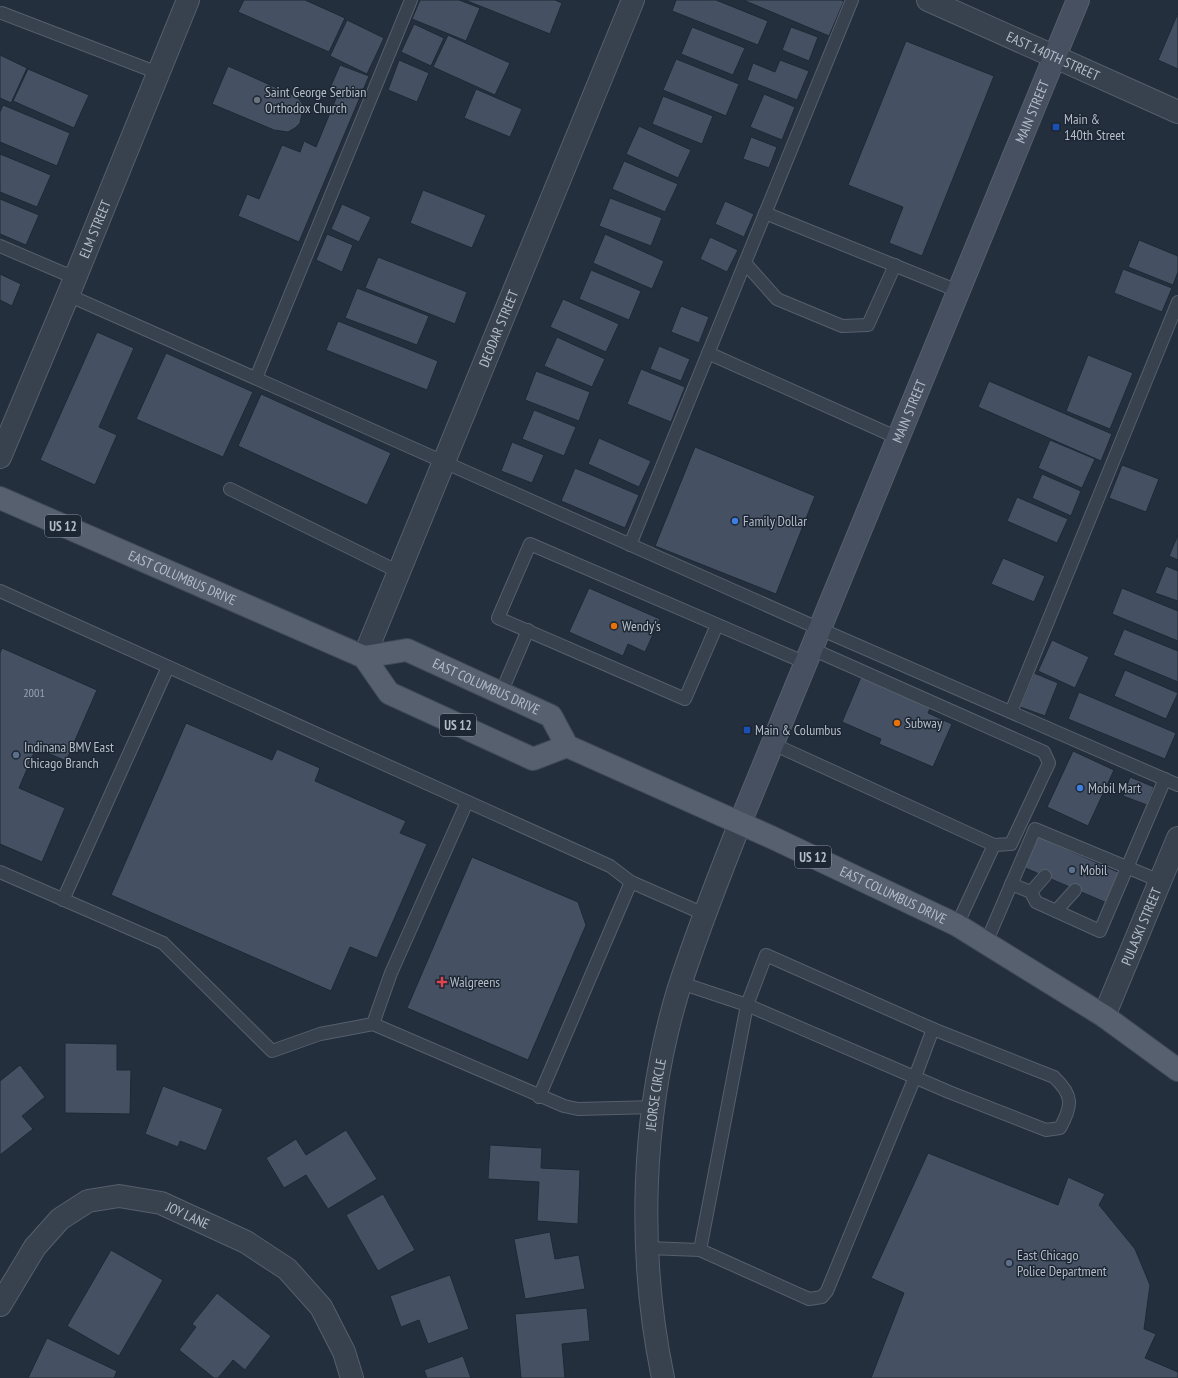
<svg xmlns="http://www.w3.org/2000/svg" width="1178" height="1378" viewBox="0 0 1178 1378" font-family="'PT Sans Narrow',sans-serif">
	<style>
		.building { fill: #455162; stroke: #1f2835 }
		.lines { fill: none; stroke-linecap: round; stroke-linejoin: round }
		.lane-casing { stroke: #565f6c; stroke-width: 14 }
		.street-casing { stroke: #565f6c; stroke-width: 24 }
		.secondary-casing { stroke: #565f6c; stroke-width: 24 }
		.primary-casing { stroke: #414a57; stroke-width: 24 }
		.lane { stroke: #38414e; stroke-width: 12 }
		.street { stroke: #38414e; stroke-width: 22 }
		.secondary { stroke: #465061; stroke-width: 22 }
		.primary { stroke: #56606e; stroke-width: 22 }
		.worship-dot { fill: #6b7280; stroke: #1d2633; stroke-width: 1.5 }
		.transit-dot { fill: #1a4fb4; stroke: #1d2633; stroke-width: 1.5 }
		.shop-dot { fill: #3f7fe0; stroke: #1d2633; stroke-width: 1.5 }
		.food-dot { fill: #e8710a; stroke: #1d2633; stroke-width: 1.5 }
		.service-dot { fill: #5c6f8a; stroke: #1d2633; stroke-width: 1.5 }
		.health-dot { fill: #e0444e; stroke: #1d2633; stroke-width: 1.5 }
		.labels { text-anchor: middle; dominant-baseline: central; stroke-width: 3; stroke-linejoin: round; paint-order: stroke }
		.number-label { font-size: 12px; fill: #98a1af }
		.shield { fill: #1d2633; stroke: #878f9c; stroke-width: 1 }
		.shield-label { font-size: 13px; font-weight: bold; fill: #b4bcc9 }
		.street-label { font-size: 14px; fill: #b4bcc9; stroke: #1d2633 }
		.poi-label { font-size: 14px; fill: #b4bcc9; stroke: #1d2633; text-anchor: start }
	</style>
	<rect width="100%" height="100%" fill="#242f3e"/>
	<!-- building -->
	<g class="building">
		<path d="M244,0H305L345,18L329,52L238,12Z"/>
		<path d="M420,0H459L480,8L466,41L412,19Z"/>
		<path d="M465,0H555L562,3L550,34Z"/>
		<path d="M676,0H716L768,21L758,45L672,11Z"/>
		<path d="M743,0H841L844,1L829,36Z"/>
		<path d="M1178,13V69L1158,60Z"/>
		<path d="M347,20L384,38L367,74L330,56Z"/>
		<path d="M414,24L444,38L431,66L401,52Z"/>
		<path d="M692,27L745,48L733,75L681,54Z"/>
		<path d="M791,27L818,37L809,61L782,50Z"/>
		<path d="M448,35L510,63L495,95L433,67Z"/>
		<path d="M906,41L994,76L922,256L889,243L903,207L848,185Z"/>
		<path d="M0,55L27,68L11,103L0,98Z"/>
		<path d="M676,59L739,84L726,116L663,90Z"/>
		<path d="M399,60L429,73L417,102L388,90Z"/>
		<path d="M780,60L809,71L797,100L747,80L753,63L775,72Z"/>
		<path d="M340,65L369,76L299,242L238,216L247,194L259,199L282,145L300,152L304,141L316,147L339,91L330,88Z"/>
		<path d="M228,66L297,97L302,103L303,110L300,123L295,128L288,132L274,130L212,104Z"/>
		<path d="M28,69L89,95L74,128L13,101Z"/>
		<path d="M476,89L522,109L510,137L464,118Z"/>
		<path d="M764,94L795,107L782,140L750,127Z"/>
		<path d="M663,96L713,116L702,144L652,124Z"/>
		<path d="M3,105L70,133L57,166L0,142V112Z"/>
		<path d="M639,126L691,150L678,178L626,154Z"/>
		<path d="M751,137L777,147L769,168L743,159Z"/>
		<path d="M0,154L51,175L37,207L0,192Z"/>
		<path d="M624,161L678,184L665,212L612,189Z"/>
		<path d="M423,190L486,215L472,248L410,223Z"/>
		<path d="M610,198L662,218L651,246L599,226Z"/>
		<path d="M0,199L39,215L26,245L0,234Z"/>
		<path d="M725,201L754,214L744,237L715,224Z"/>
		<path d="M342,204L371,217L359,242L331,229Z"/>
		<path d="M327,234L353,245L342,272L316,260Z"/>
		<path d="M605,234L664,261L652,289L593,263Z"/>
		<path d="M710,237L738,250L727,272L700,259Z"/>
		<path d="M1139,240L1178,256V272L1173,285L1128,267Z"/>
		<path d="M378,257L467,292L455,324L365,288Z"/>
		<path d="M1123,269L1172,288L1162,312L1114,293Z"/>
		<path d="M591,270L641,291L629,320L579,299Z"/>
		<path d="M0,274L21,284L12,306L0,300Z"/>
		<path d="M357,288L429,316L417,345L345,318Z"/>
		<path d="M563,299L619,324L606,352L550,327Z"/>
		<path d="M681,306L709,317L699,343L671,332Z"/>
		<path d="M338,321L438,361L427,390L326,350Z"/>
		<path d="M97,332L134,348L99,427L117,435L95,485L40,460Z"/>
		<path d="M557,337L605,359L592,387L544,366Z"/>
		<path d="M659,346L690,359L681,381L650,369Z"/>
		<path d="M166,353L253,392L223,457L136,419Z"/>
		<path d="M1088,355L1133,373L1110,429L1066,411Z"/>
		<path d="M641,369L685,387L671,422L627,404Z"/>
		<path d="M536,371L590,392L579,421L525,400Z"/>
		<path d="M989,381L1112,434L1101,461L978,407Z"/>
		<path d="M261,394L391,453L367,505L238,446Z"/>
		<path d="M534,410L576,427L564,456L522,439Z"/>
		<path d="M599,438L651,461L639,487L588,464Z"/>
		<path d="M1050,440L1095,459L1082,488L1038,468Z"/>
		<path d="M512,442L544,455L532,483L501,471Z"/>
		<path d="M695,447L815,496L776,594L655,546Z"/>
		<path d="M1122,465L1159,479L1146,512L1109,498Z"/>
		<path d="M575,468L639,495L625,528L561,501Z"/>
		<path d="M1042,474L1081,491L1071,516L1032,498Z"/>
		<path d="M1017,497L1068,519L1057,543L1007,521Z"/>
		<path d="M1178,535V560L1169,556Z"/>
		<path d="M1003,558L1045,576L1034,602L991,584Z"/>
		<path d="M1166,566L1178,571V601L1155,593Z"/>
		<path d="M589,588L660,619L645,652L628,644L623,656L569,632Z"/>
		<path d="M1122,588L1178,611V641L1112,614Z"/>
		<path d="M1124,629L1178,651V682L1113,655Z"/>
		<path d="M1052,640L1089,657L1075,688L1038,671Z"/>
		<path d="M2,648L97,690L66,761L36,748L19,788L65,808L42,862L0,844V653Z"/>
		<path d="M1125,670L1178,693L1166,719L1114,696Z"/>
		<path d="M1034,673L1058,683L1045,716L1020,707Z"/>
		<path d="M861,677L912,699L932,704L928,713L952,724L933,767L879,744L881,739L842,722Z"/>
		<path d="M1079,692L1176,733L1165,759L1068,719Z"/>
		<path d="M186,723L272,760L277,749L320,768L315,781L406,821L400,833L427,844L377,958L350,947L331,991L111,895Z"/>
		<path d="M1073,751L1114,770L1088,826L1047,807Z"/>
		<path d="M1130,777L1154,787L1147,805L1123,796Z"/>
		<path d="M1037,836L1120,873L1107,903L1023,867Z"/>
		<path d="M472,857L578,902L586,925L528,1060L407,1008Z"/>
		<path d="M65,1043L117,1044V1070H131L130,1114L65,1113Z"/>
		<path d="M20,1065L45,1097L22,1116L33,1129L0,1155V1081Z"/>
		<path d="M163,1086L223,1109L206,1151L180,1141L178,1147L145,1134Z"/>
		<path d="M346,1130L377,1179L328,1209L306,1175L284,1188L266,1158L296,1139L306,1155Z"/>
		<path d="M490,1145L542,1148L541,1168L580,1170L578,1224L537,1221L539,1182L488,1179Z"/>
		<path d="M928,1153L1058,1205L1068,1177L1105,1194L1099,1205L1135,1249L1150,1285L1144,1329L1156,1334L1145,1358L1178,1372V1378H871L904,1293L871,1278Z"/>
		<path d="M383,1194L415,1250L378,1271L346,1215Z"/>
		<path d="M550,1232L555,1259L579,1255L585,1289L525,1299L514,1239Z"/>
		<path d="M111,1250L163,1280L119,1356L67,1326Z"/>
		<path d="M450,1275L469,1329L428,1344L419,1320L401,1327L390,1296Z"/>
		<path d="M217,1293L271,1336L245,1370L233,1360L218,1378H214L179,1350L196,1327L192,1324Z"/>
		<path d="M587,1308L590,1341L562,1344L565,1378H521L515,1314Z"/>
		<path d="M47,1338L117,1371L114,1378H28Z"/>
		<path d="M463,1356L471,1378H427L424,1370Z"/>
	</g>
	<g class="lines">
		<defs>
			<g id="lane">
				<path d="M2,13L158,73"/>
				<path d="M765,213L958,291"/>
				<path d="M0,246L75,278"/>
				<path d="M745,263L777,299L842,326L868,325L895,265"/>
				<path d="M68,295L820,629L1178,785"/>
				<path d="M708,353L898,438"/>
				<path d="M256,378L411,0"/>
				<path d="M230,489L399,572"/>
				<path d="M630,545L852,0"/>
				<path d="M0,591L610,866L631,882"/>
				<path d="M717,625L685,699L498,618L530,544L806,663"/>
				<path d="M501,693L528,630"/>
				<path d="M1011,712L1178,302"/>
				<path d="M773,744L994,845L1011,844L1049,763L1044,752L812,649"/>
				<path d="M0,872L163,943L272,1051L320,1034L373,1024L564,1106L578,1109L655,1107"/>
				<path d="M1011,884L1031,892L1036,902L1100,931L1165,779"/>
				<path d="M1031,892L1045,876"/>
				<path d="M63,900L168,667"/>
				<path d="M1056,911L1075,890"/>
				<path d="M957,925L994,845"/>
				<path d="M986,943L1035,829L1160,881"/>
				<path d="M373,1024L391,973L467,802"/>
				<path d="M539,1097L631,882L704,914"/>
				<path d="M647,1248L700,1250L809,1299L822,1297L827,1291L915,1077L933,1029L1054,1077C1073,1095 1073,1105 1060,1128L1046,1130L949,1092L747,1005L681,983"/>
				<path d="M700,1250L747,1005L766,955L933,1029"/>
			</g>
			<g id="street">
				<path id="s1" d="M928,0L1178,112"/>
				<path id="s2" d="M0,457L71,288L188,0"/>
				<path id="s3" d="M364,657L633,0"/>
				<path id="s4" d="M1104,1016L1178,838"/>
				<path id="s5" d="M0,1305L35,1247L60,1219L88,1201L119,1196L161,1203L246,1242L287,1269L321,1307L344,1352L352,1378"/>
				<path id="s6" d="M663,1378C637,1253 641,1114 678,991C696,934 718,879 740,823"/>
			</g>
			<g id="secondary">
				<path id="s7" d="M740,823L1078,0"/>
			</g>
			<g id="primary">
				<path id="s8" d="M0,498L364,657L407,650L551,716L567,746L771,837L957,925L1104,1016L1178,1070"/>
				<path d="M364,657L389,693L533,759L567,746"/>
			</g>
		</defs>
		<!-- lane casing -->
		<use href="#lane" class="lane-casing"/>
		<!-- street casing -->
		<use href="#street" class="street-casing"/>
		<!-- secondary casing -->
		<use href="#secondary" class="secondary-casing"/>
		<!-- primary casing -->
		<use href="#primary" class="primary-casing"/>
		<!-- lane -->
		<use href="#lane" class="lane"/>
		<!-- street -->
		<use href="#street" class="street"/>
		<!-- secondary -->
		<use href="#secondary" class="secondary"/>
		<!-- primary -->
		<use href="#primary" class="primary"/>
	</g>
	<!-- markers -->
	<circle class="worship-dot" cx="257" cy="100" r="4"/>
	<g class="transit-dot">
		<rect x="1052" y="123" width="8" height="8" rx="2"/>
		<rect x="743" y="726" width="8" height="8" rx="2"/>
	</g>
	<g class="shop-dot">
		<circle cx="735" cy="521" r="4"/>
		<circle cx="1080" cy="788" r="4"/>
	</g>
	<g class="food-dot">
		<circle cx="614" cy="626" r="4"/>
		<circle cx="897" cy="723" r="4"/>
	</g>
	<g class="service-dot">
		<circle cx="16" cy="755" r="4"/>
		<circle cx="1072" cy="870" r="4"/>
		<circle cx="1009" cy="1263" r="4"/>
	</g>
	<path class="health-dot" d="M440 976h4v4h4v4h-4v4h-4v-4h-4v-4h4z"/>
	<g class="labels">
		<!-- number labels -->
		<g class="number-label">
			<text x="34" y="692">2001</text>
		</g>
		<!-- shield labels -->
		<g class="shield">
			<rect x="45" y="515" width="36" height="22" rx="3"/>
			<rect x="440" y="714" width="36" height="22" rx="3"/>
			<rect x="795" y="846" width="36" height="22" rx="3"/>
		</g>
		<g class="shield-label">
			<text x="63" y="526">US 12</text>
			<text x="458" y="725">US 12</text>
			<text x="813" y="857">US 12</text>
		</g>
		<!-- street labels -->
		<g class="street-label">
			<text stroke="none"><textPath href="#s1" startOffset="137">EAST 140TH STREET</textPath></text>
			<text stroke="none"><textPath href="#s7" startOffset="769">MAIN STREET</textPath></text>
			<text stroke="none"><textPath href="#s2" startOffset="247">ELM STREET</textPath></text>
			<text stroke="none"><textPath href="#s3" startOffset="355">DEODAR STREET</textPath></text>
			<text stroke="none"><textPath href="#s7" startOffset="445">MAIN STREET</textPath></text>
			<text stroke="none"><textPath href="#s8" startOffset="199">EAST COLUMBUS DRIVE</textPath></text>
			<text stroke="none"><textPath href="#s8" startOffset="528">EAST COLUMBUS DRIVE</textPath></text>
			<text stroke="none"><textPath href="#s8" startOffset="992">EAST COLUMBUS DRIVE</textPath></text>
			<text stroke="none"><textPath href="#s4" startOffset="97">PULASKI STREET</textPath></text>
			<text stroke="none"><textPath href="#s6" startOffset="285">JEORSE CIRCLE</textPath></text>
			<text stroke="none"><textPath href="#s5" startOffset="242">JOY LANE</textPath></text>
		</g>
		<!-- poi labels -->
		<g class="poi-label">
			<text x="265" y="92">Saint George Serbian<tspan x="265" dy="16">Orthodox Church</tspan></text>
			<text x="1064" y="119">Main &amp;<tspan x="1064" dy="16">140th Street</tspan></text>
			<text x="743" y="521">Family Dollar</text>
			<text x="622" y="626">Wendy's</text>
			<text x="905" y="723">Subway</text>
			<text x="755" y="730">Main &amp; Columbus</text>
			<text x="24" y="747">Indinana BMV East<tspan x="24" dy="16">Chicago Branch</tspan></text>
			<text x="1088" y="788">Mobil Mart</text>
			<text x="1080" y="870">Mobil</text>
			<text x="450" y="982">Walgreens</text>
			<text x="1017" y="1255">East Chicago<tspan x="1017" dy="16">Police Department</tspan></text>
		</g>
	</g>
</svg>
